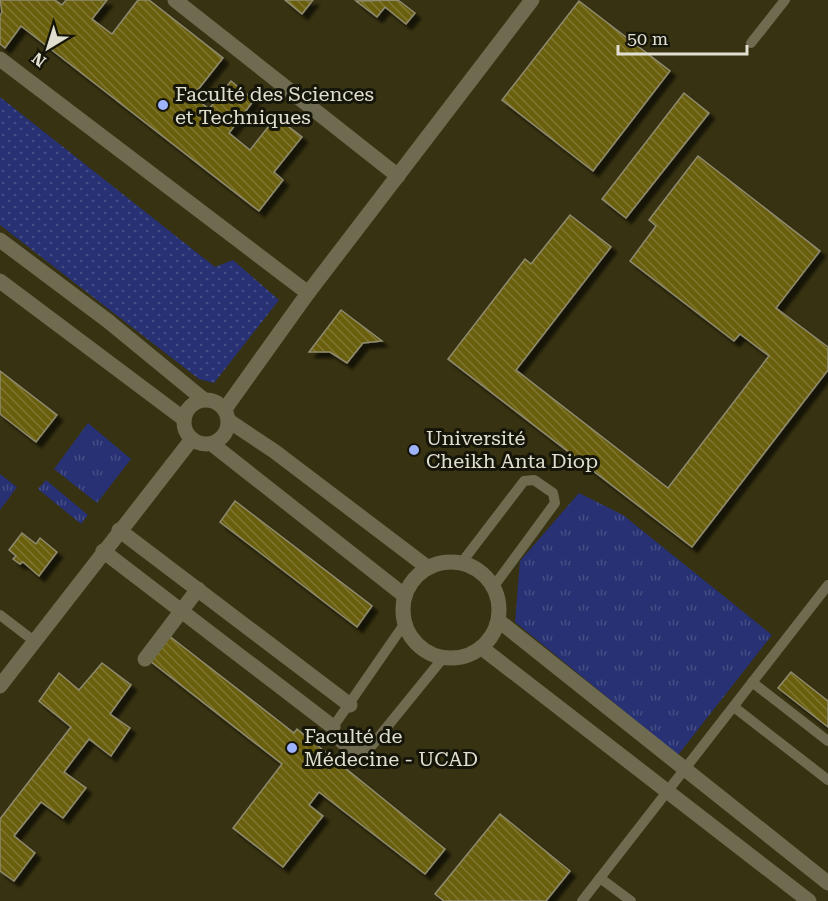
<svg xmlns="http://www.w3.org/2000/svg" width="828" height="901" viewBox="0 0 828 901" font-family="'Roboto Serif',serif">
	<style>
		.built { fill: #373211 }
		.grass { fill: url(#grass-tufts) }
		.park { fill: url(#park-dots) }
		.building { fill: url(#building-back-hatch); stroke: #8f8b6f; stroke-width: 1.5; filter: url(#shadow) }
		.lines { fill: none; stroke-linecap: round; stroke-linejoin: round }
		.lane { stroke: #6f6b50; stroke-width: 10 }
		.street { stroke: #6f6b50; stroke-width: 15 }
		.poi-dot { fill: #9fb3fd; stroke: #16150a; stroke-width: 2 }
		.labels { text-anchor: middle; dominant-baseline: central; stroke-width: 6; stroke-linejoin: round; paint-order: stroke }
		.poi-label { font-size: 20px; fill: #e1dfd0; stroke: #16150a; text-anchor: start }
	</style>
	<defs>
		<pattern id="grass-tufts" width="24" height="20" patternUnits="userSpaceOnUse" patternTransform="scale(1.5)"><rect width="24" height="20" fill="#273173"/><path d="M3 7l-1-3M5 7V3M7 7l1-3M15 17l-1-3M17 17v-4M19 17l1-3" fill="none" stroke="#464e86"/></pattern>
		<pattern id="park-dots" width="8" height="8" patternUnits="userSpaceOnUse" patternTransform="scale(1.5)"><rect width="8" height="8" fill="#273173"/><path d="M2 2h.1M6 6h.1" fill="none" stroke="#464e86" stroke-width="1.8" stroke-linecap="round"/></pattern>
		<pattern id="building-back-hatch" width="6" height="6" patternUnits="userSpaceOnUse" patternTransform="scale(1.5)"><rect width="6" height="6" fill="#6a5f10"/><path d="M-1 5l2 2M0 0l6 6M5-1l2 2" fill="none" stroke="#7f7632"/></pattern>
		<filter id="shadow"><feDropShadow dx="5.5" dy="5.5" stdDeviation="1.5" flood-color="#0009"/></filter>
	</defs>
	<rect width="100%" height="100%" fill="#302d14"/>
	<!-- built -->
	<rect class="built" x="0" y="0" width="828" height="901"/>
	<!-- grass -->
	<g class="grass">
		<path d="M88,423L131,459L97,503L54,469Z"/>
		<path d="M0,474L17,487L0,510Z"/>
		<path d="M46,480L88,515L81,524L38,489Z"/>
		<path d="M579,493L623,515L772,635L678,755L515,622L520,561Z"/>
	</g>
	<!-- park -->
	<path class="park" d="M0,97L215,267L233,260L279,300L214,383L199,379L0,225Z"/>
	<!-- building -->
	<g class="building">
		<path d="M0,0H55L62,5L66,0H107L92,19L112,34L138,0H149L223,58L193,96L209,109L231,81L254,100L229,133L250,150L276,117L302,137L274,172L283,180L259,211L21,26L5,48L0,44V16L2,12Z"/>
		<path d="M285,0H313L302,14Z"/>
		<path d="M398,0L415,13L406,24L385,7L377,17L356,1Z"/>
		<path d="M579,1L670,71L593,171L502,100Z"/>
		<path d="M684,93L709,113L626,218L602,199Z"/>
		<path d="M698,156L820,251L776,308L828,347V370L692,547L448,359L525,259L531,264L570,215L611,247L516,370L668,488L769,356L740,334L734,341L630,261L656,226L649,220Z"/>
		<path d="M341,310L382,341L363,343L347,363L330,352H309Z"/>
		<path d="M0,371L57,415L36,442L0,414Z"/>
		<path d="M235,501L372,606L357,627L220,522Z"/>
		<path d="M22,533L36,544L40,538L57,552L39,576L23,562L20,564L13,559L16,556L9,550Z"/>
		<path d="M168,635L294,733L297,729L445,849L425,874L319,792L309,805L323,816L283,867L233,828L282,764L149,660Z"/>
		<path d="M102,663L131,685L110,714L130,728L111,756L89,739L64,772L86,788L63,818L41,802L14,836L35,853L14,881L0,871V819L71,727L39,701L59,673L79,690Z"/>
		<path d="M791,672L828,701V727L778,688Z"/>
		<path d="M500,814L570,871L546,901H444L435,894Z"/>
	</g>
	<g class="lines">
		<!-- lane -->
		<g class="lane">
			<path d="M751,43L785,0"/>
			<path d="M462,562L524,481L534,480L553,493L555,503L494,586"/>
			<path d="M0,615L34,641"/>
			<path d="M405,623L333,727L332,734C341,746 353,756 369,749L443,658"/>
			<path d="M752,682L828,741"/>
			<path d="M734,707L828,780"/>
			<path d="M600,878L631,901"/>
			<path d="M582,901L828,585"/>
		</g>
		<!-- street -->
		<g class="street">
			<path d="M175,0L398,176"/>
			<path d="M0,59L308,293"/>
			<path d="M0,240L108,321L203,399"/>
			<path d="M0,281L184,419"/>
			<circle cx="206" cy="422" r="22"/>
			<path d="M225,409L308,293L532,0"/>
			<path d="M229,421L274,451L427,567"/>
			<path d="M212,444L405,596"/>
			<path d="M119,530L350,705"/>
			<path d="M103,551L333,727"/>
			<circle cx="451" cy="610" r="48"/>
			<path d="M499,621L828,883"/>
			<path d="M482,648L809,901"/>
			<path d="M145,659L198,589"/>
			<path d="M0,686L192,439"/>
		</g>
	</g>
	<!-- markers -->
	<g class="poi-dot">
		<circle cx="163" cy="105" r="6"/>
		<circle cx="414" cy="450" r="6"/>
		<circle cx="292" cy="748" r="6"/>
	</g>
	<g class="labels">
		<!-- poi labels -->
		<g class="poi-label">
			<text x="175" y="94">Faculté des Sciences<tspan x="175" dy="23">et Techniques</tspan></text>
			<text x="426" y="438">Université<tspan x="426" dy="23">Cheikh Anta Diop</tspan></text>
			<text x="304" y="736">Faculté de<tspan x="304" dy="23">Médecine - UCAD</tspan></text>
		</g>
	</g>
	<!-- north arrow -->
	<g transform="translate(48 48) rotate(218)" stroke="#16150a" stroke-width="4.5" paint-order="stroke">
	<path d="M0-4.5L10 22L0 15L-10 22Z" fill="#e1dfd0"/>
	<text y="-9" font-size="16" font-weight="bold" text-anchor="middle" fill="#e1dfd0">N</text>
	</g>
	<!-- scale -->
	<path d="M618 45v9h129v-9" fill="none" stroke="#e1dfd0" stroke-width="3"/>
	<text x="627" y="45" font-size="18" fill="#e1dfd0" stroke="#16150a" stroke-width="4.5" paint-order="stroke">50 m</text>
</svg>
